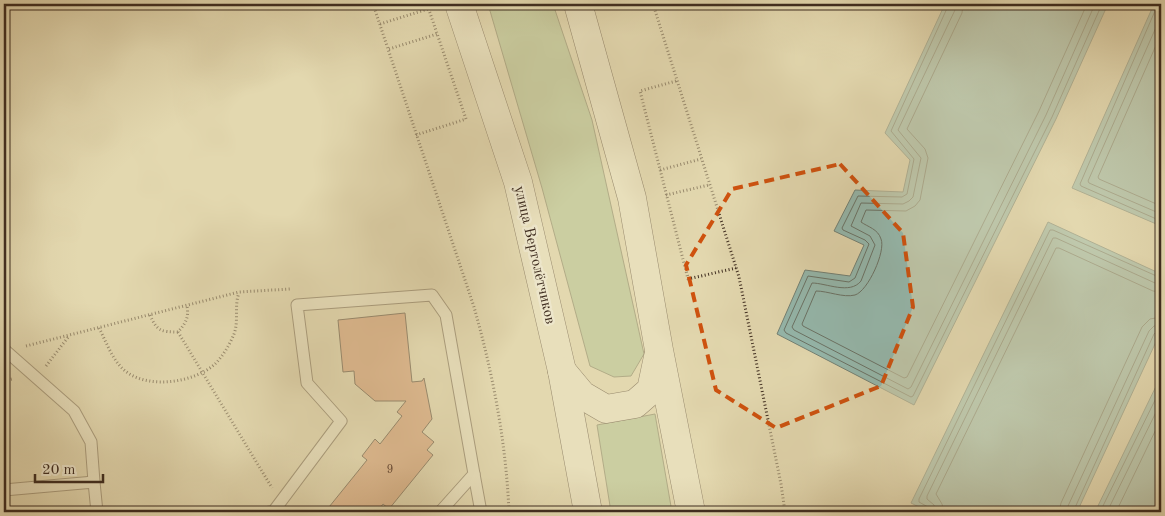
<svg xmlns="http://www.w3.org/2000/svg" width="1165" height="516" viewBox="0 0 1165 516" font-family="'Old Standard TT',serif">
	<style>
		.green { fill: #adc090; stroke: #767658 }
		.water { fill: #95b9ae; stroke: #738175 }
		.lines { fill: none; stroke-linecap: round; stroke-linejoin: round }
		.shore { stroke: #6a7367; stroke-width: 1 }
		.building { fill: #d7956b; stroke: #3f2d20 }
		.lane-casing { stroke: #685844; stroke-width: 13 }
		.secondary-casing { stroke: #3f2d20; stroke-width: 29 }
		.path { stroke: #3f2d20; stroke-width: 3; stroke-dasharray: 1 2.5; stroke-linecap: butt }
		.lane { stroke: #ede6cb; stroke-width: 11 }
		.secondary { stroke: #ede6cb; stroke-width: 28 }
		.marked { fill: none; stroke: #cf520f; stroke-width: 4; stroke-dasharray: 10 6; stroke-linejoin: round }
		.labels { text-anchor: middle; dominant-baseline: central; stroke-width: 5; stroke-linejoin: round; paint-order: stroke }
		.number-label { font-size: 12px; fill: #654733 }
		.street-label { font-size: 15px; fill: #3f2d20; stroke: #ede6cb }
	</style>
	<rect width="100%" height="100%" fill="#e3d8af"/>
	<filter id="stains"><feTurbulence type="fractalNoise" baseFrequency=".004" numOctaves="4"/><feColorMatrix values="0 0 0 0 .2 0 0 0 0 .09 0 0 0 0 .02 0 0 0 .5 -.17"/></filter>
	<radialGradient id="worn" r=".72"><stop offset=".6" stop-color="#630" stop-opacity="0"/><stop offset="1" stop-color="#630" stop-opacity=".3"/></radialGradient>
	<!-- green -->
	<g class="green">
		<path d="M488,4H553L592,120L644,354L631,376L614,377L590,366L542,188Z"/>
		<path d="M655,414L672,512H611L597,425Z"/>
	</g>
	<!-- water -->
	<g class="water">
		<path d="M945,4H1108L1056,119L914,405L777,334L805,270L850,276L864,245L834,231L855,190L903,192L910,160L885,133Z"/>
		<path d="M1154,4H1161V226L1072,188Z"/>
		<path d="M1048,222L1161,274V331L1077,512H929L911,503Z"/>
		<path d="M1161,376V512H1095Z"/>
	</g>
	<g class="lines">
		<!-- shore -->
		<g class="shore">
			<path d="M949,4L891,131L914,159L907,194L902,197L858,196L842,228L843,230L865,240L869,244L855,278L849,282L808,276L784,330L786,333L911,397L913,396L1052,117L1102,4"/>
			<path d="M956,4L955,10L898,130L921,158L913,197L909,201L903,204L861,203L851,226L870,236L875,245L861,281C850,295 826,283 812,283L792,327L794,330L908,389L911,387L1046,115L1095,4"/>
			<path d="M963,4L962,13L907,129L925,149L928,158L920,200L915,206L906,211L866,210L861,222C868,227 878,229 881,239C886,251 868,291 855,295C843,298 828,291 816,291L802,324L803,326L904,378L907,377L1039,111L1087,4"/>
			<path d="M1158,4L1080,184L1081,186L1161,221"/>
			<path d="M1161,16L1088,181L1089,183L1161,214"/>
			<path d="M1161,34L1098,177L1099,179L1161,206"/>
			<path d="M930,512L928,507L919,502V499L1050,230H1053L1161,278"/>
			<path d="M936,512L934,505L927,499V496L1053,238H1056L1155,283L1161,284"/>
			<path d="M944,512L942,504L936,494L1056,248H1059L1153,291L1161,292"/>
			<path d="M1059,512L1061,503L1142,327L1150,319L1161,317"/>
			<path d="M1067,512L1068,506L1149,331L1154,326L1161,324"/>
			<path d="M1073,512L1154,334L1157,331H1161"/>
			<path d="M1100,512L1161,388"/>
			<path d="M1107,512L1161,402"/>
			<path d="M1116,512L1161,419"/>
		</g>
	</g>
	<!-- building -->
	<path class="building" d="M405,313L412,382L422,381L424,378L432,419L422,432L434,442L427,450L433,455L389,509L383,504L377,512H325L367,460L362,456L375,439L380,444L402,416L397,412L406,401H375L355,384L354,371L343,372L338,320Z"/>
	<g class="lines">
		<defs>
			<g id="lane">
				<path d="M6,351L74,411L91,442L94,482"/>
				<path d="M474,474L481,512"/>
				<path d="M4,490L94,482L97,512"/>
				<path d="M269,512H273L341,421L307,383L297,305L432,295L446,315L474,474L440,512"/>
			</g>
			<g id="secondary">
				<path d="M459,4L518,182L562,371L588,512"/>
				<path d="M578,4L632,198L659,350L691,512"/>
				<path d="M562,371L582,395L606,409L635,404L651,390L658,357"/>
			</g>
		</defs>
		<!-- lane casing -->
		<use href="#lane" class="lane-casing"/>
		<!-- secondary casing -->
		<use href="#secondary" class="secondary-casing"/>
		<!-- path -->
		<g class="path">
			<path d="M373,4L474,307C493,374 506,442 509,512"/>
			<path d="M653,4L739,277L781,484L785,512"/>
			<path d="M380,24L428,9"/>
			<path d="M389,49L437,34"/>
			<path d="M676,81L640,91L688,279L736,268"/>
			<path d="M416,135L466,119L427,4"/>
			<path d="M660,170L701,159"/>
			<path d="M666,195L709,185"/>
			<path d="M150,315C157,331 161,332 178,332C186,323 189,317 187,306"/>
			<path d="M99,328C107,343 113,363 128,373C152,389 195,382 215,364C223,356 230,344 234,334C239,321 234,306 239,293"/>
			<path d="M178,332L272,488"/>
			<path d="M26,346L239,292L290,289"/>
			<path d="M46,366L69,336"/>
			<path d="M4,381L12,379"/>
		</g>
		<!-- lane -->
		<use href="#lane" class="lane"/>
		<!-- secondary -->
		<use href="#secondary" class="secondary"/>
	</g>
	<!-- marked area -->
	<path d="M0 0H1165V516H0ZM840,164L903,233L913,307L881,386L776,428L716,390L686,265L732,189Z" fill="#e3d8af" fill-opacity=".55" fill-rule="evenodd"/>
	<path class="marked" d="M840,164L903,233L913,307L881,386L776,428L716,390L686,265L732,189Z"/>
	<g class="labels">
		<!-- number labels -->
		<g class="number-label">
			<text x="390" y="470">9</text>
		</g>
		<!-- street labels -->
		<g class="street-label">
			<text transform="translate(534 255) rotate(77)">улица Вертолётчиков</text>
		</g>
	</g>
	<!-- margin -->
	<rect width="1165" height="516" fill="none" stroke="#e3d8af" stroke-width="20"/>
	<rect x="5" y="5" width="1155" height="506" fill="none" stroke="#3f2d20" stroke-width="2.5"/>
	<rect x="10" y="10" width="1145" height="496" fill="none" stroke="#3f2d20"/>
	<!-- scale -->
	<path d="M35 474v8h68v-8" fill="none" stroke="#3f2d20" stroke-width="2.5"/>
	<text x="42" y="474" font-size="15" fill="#3f2d20" stroke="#ede6cb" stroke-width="4" paint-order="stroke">20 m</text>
	<rect width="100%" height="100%" filter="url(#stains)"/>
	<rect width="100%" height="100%" fill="url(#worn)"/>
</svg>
